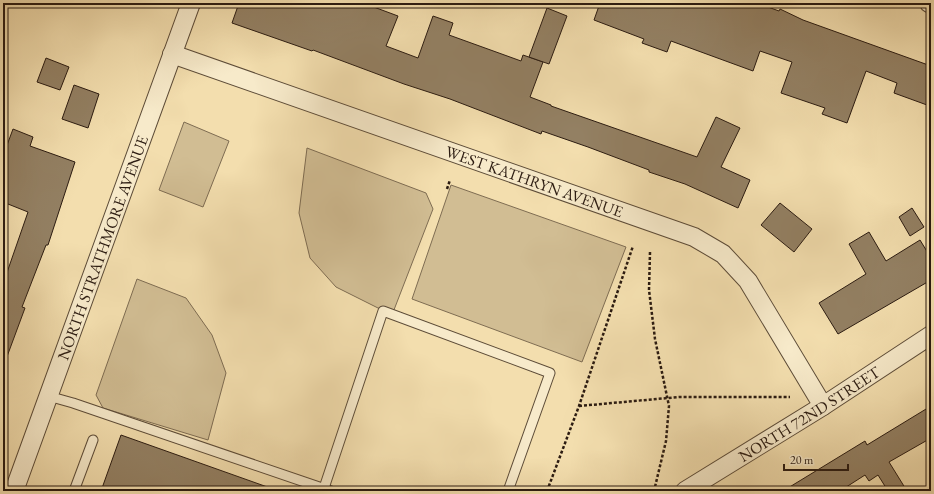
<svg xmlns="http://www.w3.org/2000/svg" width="934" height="494" viewBox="0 0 934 494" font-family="'EB Garamond',serif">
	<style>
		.green { fill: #d1bd93; stroke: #7e6c52 }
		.building { fill: #938063; stroke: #2b1b11 }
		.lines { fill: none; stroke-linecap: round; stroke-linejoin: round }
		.lane-casing { stroke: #5d4c38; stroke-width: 11 }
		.street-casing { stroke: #5d4c38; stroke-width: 20 }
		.path { stroke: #2b1b11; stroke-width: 2.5; stroke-dasharray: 3 2; stroke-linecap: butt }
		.lane { stroke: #f7eaca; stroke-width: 9 }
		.street { stroke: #f7eaca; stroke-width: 18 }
		.labels { text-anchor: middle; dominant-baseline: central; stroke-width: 4; stroke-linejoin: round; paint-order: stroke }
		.street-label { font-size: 16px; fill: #2b1b11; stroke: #f7eaca }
	</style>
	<rect width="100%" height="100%" fill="#f3deae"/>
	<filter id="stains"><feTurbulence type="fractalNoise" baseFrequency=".005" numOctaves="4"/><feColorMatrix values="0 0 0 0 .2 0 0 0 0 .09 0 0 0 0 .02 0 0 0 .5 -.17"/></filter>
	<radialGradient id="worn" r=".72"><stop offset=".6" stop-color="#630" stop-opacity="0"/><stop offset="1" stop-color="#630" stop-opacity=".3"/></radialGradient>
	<!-- green -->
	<g class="green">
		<path d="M184,122L229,141L203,207L159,190Z"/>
		<path d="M307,148L426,193L433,209L392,315L336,287L310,258L299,213Z"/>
		<path d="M451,185L626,247L582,362L412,299Z"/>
		<path d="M137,279L186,298L212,335L226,373L208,440L103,408L96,395Z"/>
	</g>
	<!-- building -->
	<g class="building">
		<path d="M239,3H363L398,16L386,46L418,58L433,16L453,23L449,35L521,61L523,55L543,62L530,97L551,105V106L697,157L716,117L740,128L721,167L750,180L738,208L685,184L649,172V170L588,147L542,131L541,134L450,99L404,84L313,50L312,51L232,23Z"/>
		<path d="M600,3H757L779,11L780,9L803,20L931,66V95L927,105L894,93L897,83L866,71L847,123L822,114L825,108L781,93L792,62L760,51L753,71L671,41L667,52L642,43L644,39L594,20Z"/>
		<path d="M547,8L567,16L549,64L529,57Z"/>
		<path d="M46,58L69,67L60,90L37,82Z"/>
		<path d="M74,85L99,94L88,128L62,119Z"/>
		<path d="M13,129L33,137L30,146L75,162L48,245H46L22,307L25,308L5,362H3V284L28,212L3,202V156Z"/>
		<path d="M780,203L812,229L794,252L761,225Z"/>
		<path d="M912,208L924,227L910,236L899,217Z"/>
		<path d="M869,232L886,261L920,240L931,258V280L838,334L819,303L866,274L849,244Z"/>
		<path d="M931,406V438L889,462L907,491H888L878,475L869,481L865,475L840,491H783L865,441L867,445Z"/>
		<path d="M121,435L273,489V491H101Z"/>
	</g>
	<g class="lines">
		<defs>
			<g id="lane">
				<path d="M48,396L73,403L331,491"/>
				<path d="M324,488L383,311L550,373L508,491"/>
				<path d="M74,491L93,440"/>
			</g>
			<g id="street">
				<path d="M929,3L931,4"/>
				<path id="s1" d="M172,54L694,237L723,254L748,281L823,406"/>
				<path id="s2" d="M14,491L191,3"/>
				<path id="s3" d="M685,491L823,406L931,335"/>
			</g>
		</defs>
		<!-- lane casing -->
		<use href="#lane" class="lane-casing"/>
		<!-- street casing -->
		<use href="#street" class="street-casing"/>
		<!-- path -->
		<g class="path">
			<path d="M447,189L450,180"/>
			<path d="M650,252L649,290L655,339L669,406L666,441L654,491"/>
			<path d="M579,406L679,397H790"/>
			<path d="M547,491L579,406L633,246"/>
		</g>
		<!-- lane -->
		<use href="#lane" class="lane"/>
		<!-- street -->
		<use href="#street" class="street"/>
	</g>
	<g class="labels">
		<!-- street labels -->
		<g class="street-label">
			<text stroke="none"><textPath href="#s1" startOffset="384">WEST KATHRYN AVENUE</textPath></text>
			<text stroke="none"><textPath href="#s2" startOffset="259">NORTH STRATHMORE AVENUE</textPath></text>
			<text stroke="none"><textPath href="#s3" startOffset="146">NORTH 72ND STREET</textPath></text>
		</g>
	</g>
	<!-- margin -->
	<rect width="934" height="494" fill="none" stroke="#f3deae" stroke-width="16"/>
	<rect x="4" y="4" width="926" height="486" fill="none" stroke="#2b1b11" stroke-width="2"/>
	<rect x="8" y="8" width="918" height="478" fill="none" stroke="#2b1b11"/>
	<!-- scale -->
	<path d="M784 464v6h64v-6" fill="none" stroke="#2b1b11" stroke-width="2"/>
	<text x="790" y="464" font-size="12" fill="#2b1b11" stroke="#f7eaca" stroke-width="3" paint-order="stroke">20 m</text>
	<rect width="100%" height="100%" filter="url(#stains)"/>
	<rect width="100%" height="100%" fill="url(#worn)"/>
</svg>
